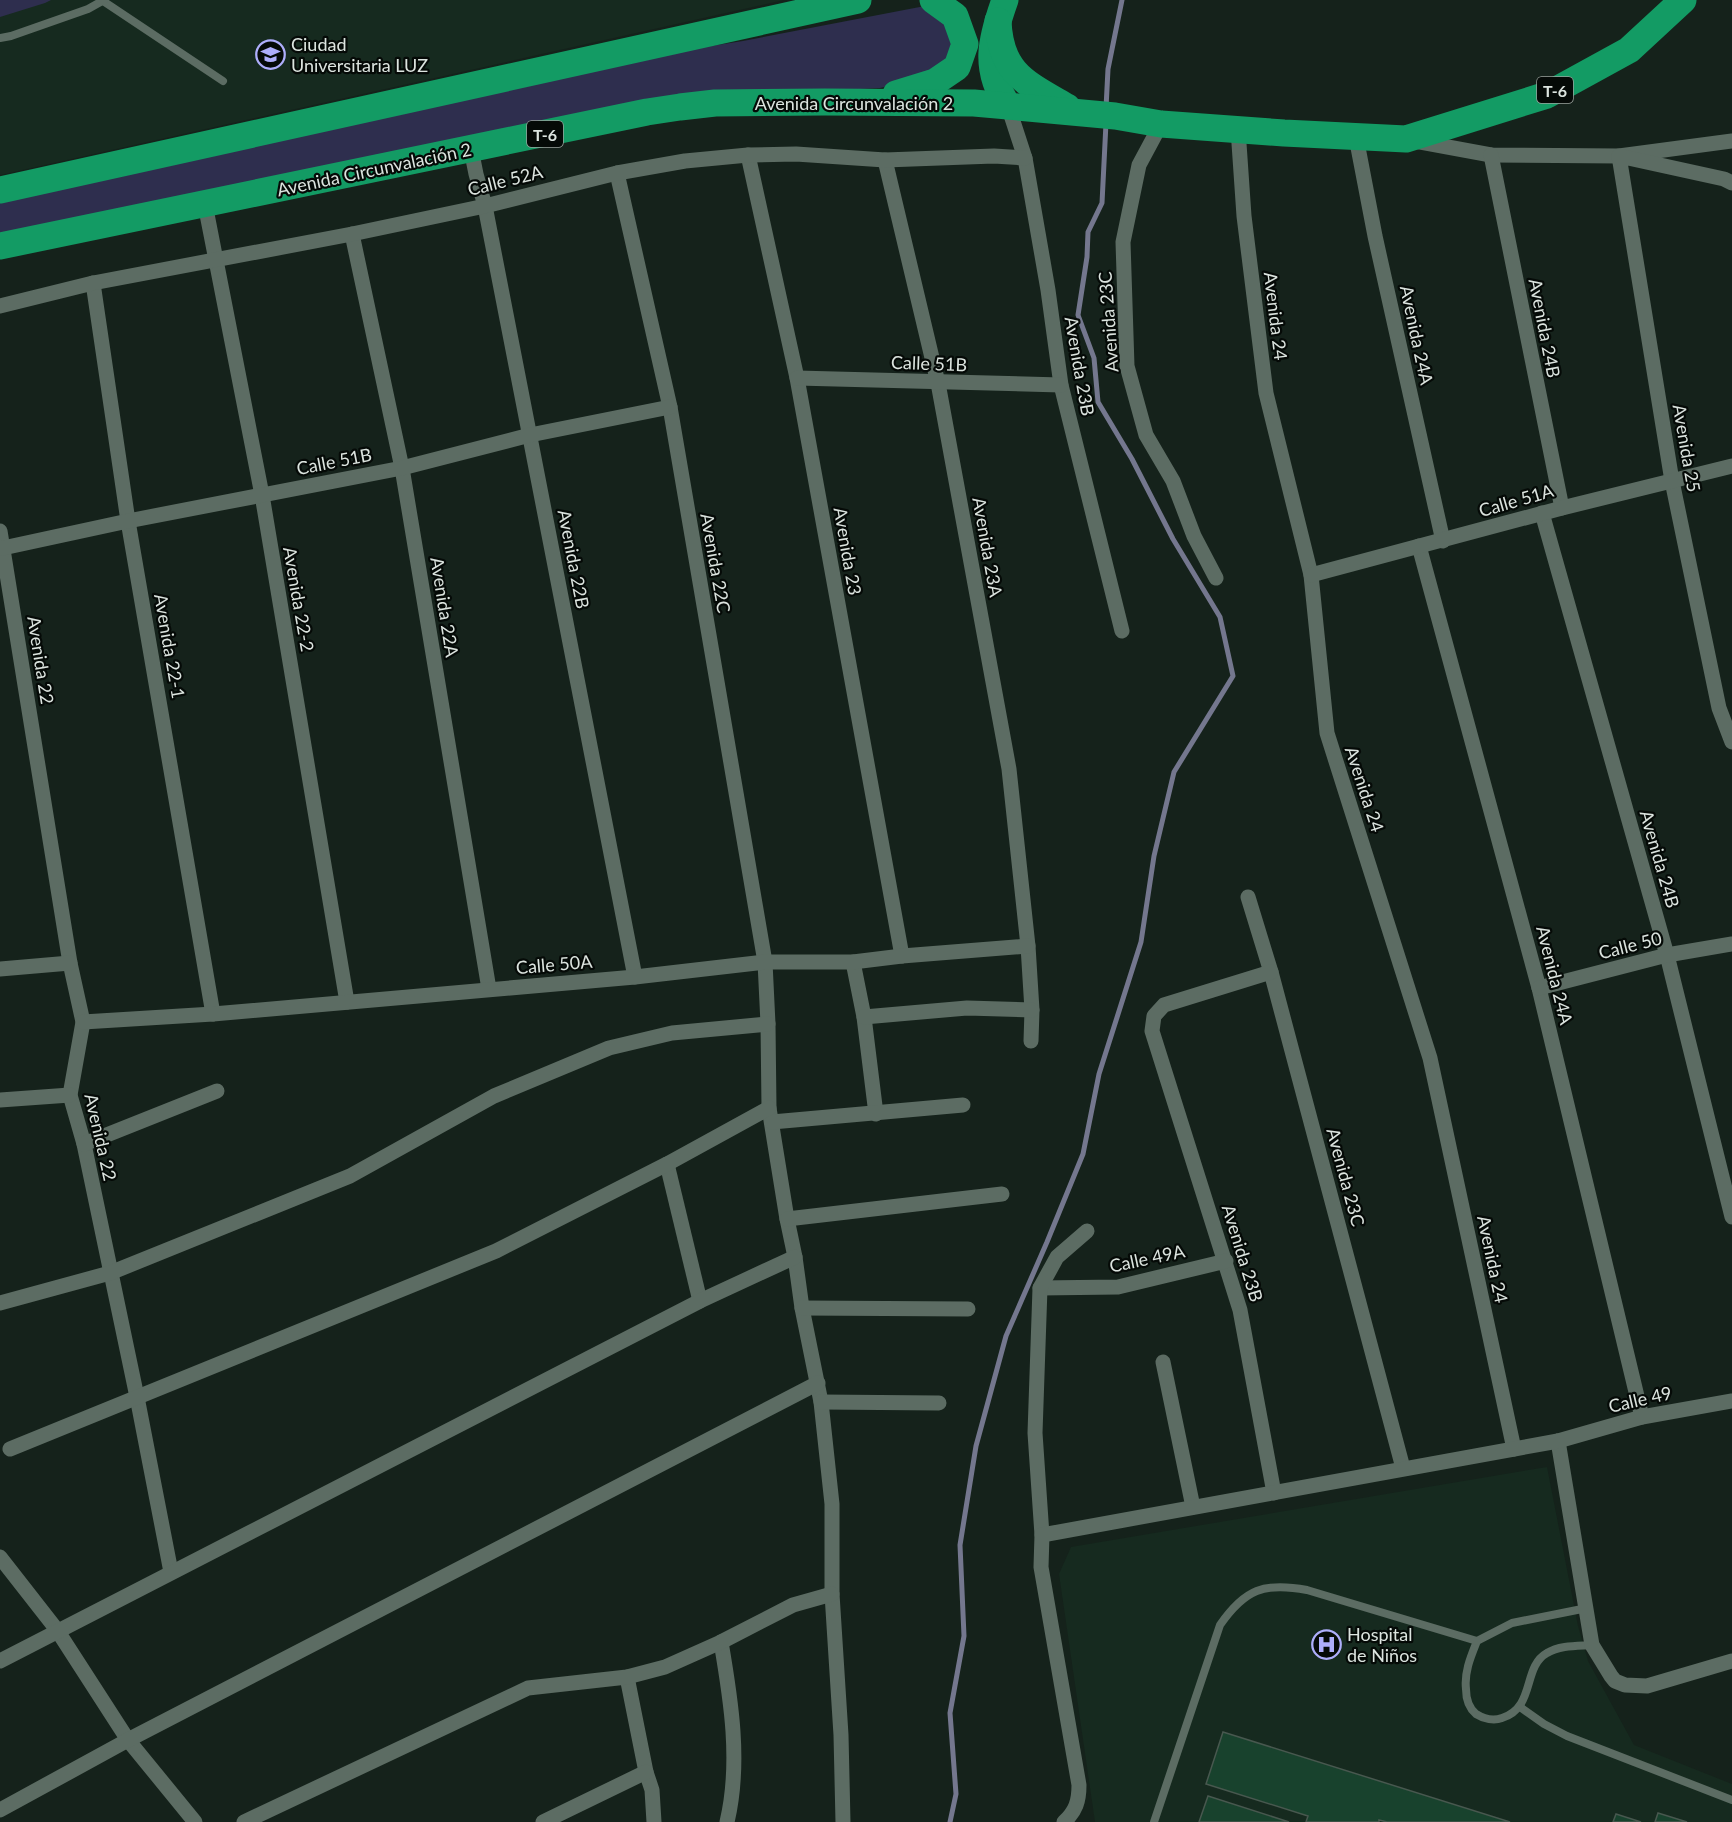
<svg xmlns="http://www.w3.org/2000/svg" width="1732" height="1822" viewBox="0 0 1732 1822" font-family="Lato,sans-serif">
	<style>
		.built { fill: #162a1f }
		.green { fill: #2e2e4e }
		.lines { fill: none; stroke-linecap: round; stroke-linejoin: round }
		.stream { stroke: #74778e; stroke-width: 5 }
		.building { fill: #18422d; stroke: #48584f; stroke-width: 1.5 }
		.lane { stroke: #5c6c63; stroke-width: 8 }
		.street { stroke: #5c6c63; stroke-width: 15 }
		.highway { stroke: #139b64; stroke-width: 27 }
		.labels { text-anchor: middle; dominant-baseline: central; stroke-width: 4.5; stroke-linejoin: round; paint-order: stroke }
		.shield { fill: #050a07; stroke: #9ca39e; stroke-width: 1.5 }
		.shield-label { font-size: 16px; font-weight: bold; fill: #dce4df }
		.poi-label { font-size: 18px; fill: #dce4df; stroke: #050a07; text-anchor: start }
		.street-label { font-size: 18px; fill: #dce4df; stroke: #050a07 }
	</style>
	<rect width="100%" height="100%" fill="#15221b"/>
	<!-- built -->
	<g class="built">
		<path d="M0,0H784L0,175Z"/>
		<path d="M1547,1467L1578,1626L1588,1661L1634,1745L1732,1784V1822H1095L1059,1574L1071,1547Z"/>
	</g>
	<!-- green -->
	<g class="green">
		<path d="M0,0H51L45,3L0,17Z"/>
		<path d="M925,6L944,17L954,39L951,60L931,76L880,88L680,98L0,240V203L672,52L743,41Z"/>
	</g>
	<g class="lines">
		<!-- stream -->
		<g class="stream">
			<path d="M1106,108L1108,69L1122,0"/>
			<path d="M950,1822L956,1794L950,1713L964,1636L960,1545L976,1446L1006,1336L1047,1242L1083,1154L1099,1074L1141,942L1154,856L1174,772L1233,676L1220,617L1173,539L1132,459L1098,402L1094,358L1078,315L1087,257L1088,232L1102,203L1106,123"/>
		</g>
	</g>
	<!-- building -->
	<g class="building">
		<path d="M1223,1732L1510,1822H1387L1379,1820V1822H1306L1308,1816L1206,1784Z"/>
		<path d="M1208,1796L1289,1822H1199Z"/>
		<path d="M1658,1813L1687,1822H1655Z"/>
		<path d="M1616,1814L1641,1822H1613Z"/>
	</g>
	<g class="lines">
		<!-- lane -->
		<g class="lane">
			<path d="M103,1L223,81"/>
			<path d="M0,38L11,36L88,9L104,0"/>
			<path d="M1587,1608L1512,1623L1477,1641C1471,1656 1464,1672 1466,1689C1466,1698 1469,1708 1476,1714C1484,1719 1494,1721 1502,1718C1536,1707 1522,1667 1547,1653C1560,1645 1578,1646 1592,1645"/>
			<path d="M1520,1707L1544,1724L1567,1736L1732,1800"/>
			<path d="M1154,1822L1220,1625C1245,1589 1264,1582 1307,1590L1477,1641"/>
		</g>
		<!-- street -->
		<g class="street">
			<path d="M1008,106L1025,158L1048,290L1061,385L1122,631"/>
			<path d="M1161,124L1139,165L1123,242L1127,366L1146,435L1173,481L1194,536L1216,578"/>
			<path d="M1238,129L1244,216L1266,393L1311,575L1327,733L1430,1058L1514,1449"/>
			<path d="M1356,137L1375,236L1443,541"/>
			<path d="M1415,141L1491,155L1619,156L1732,141"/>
			<path d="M471,149L476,174L485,206L635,977"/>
			<path d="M748,155L797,378L902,956"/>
			<path d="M1491,155L1562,508"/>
			<path d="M885,160L938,383L1009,769L1028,946L1032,1010L1031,1041"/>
			<path d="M617,173L670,407L765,962L768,1024L769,1108L787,1219L795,1257L802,1308L821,1402L832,1504V1594L841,1735L843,1822"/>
			<path d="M1732,183L1724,179L1619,156L1672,481L1719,708L1732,742"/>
			<path d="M205,204L262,495L347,1002"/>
			<path d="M352,234L402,468L489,989"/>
			<path d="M93,283L128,521L213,1014"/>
			<path d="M0,306L93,283L352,234L485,206L617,173L685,161L748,155L796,154L885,160L994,156L1025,158"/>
			<path d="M797,378L1061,385"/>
			<path d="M1542,513L1667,955L1732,1217"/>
			<path d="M0,531L70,963L83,1022L70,1095L84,1144L137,1397L171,1572"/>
			<path d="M1419,546L1539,988L1642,1417"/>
			<path d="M3,548L128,521L402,468L530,435L670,407"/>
			<path d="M1311,575L1562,508L1732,466"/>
			<path d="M1248,897L1271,972L1403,1468"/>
			<path d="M853,962L864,1017L876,1114"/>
			<path d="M0,969L70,963"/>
			<path d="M1271,972L1164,1005L1154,1016L1152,1031L1240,1310L1274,1493"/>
			<path d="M1539,988L1667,955L1732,944"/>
			<path d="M864,1017L967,1008L1032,1010"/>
			<path d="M83,1022L213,1014L635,977L765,962H853L902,956L1028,946"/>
			<path d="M0,1100L70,1095"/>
			<path d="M772,1122L963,1105"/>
			<path d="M84,1144L217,1091"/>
			<path d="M667,1164L700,1301"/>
			<path d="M787,1219L1002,1194"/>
			<path d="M1040,1288L1118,1287L1226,1261"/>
			<path d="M0,1303L110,1273L350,1176L494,1096L609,1048L672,1033L768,1024"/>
			<path d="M802,1308L968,1309"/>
			<path d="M1163,1362L1193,1507"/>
			<path d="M821,1402L939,1403"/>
			<path d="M1558,1441L1592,1645L1611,1676L1615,1681L1625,1685L1647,1686L1732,1661"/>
			<path d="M10,1449L496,1251L667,1164L769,1108"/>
			<path d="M1042,1535L1035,1433L1040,1288L1057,1257L1087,1231"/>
			<path d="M0,1557L57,1630L128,1740L195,1822"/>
			<path d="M721,1642C731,1700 741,1763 727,1822"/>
			<path d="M0,1661L700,1301L795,1257"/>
			<path d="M627,1677L646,1772L652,1790L654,1822"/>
			<path d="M0,1810L128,1740L818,1383"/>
			<path d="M244,1822L528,1688L627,1677L665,1667L721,1642L793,1605L832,1594"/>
			<path d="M543,1822L646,1772"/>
			<path d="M1064,1822C1076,1811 1079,1801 1079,1785L1041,1567L1042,1535L1514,1449L1558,1441L1642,1417L1732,1401"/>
		</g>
		<!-- highway -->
		<g class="highway">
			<path d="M1005,0C991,39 983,69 1008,106"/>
			<path d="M998,21C1000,73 1026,83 1067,107"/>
			<path d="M896,94L935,82L957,67L965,44L955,16L933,0"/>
			<path d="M0,190L858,0"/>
			<path d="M0,246L647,112L680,107L715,103L825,102L974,103L1115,116L1161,124L1284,133L1406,139L1547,95L1629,50L1683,0"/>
		</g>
	</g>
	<!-- icons -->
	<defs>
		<symbol id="university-ring" viewBox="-11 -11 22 22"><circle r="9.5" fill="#050a07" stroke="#aeaefb" stroke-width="1.5"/><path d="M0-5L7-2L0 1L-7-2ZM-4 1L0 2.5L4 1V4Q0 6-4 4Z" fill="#aeaefb"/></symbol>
		<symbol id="hospital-ring" viewBox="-11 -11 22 22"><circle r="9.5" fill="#050a07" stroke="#aeaefb" stroke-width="1.5"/><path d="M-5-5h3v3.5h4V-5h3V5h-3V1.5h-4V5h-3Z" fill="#aeaefb"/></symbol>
	</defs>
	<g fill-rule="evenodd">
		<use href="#university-ring" x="254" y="38" width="33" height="33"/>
		<use href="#hospital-ring" x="1310" y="1628" width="33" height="33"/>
	</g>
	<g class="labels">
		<!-- shield labels -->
		<g class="shield">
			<rect x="1537" y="77" width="36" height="26" rx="4.5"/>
			<rect x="527" y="121" width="36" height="26" rx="4.5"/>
		</g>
		<g class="shield-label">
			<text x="1555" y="90">T-6</text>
			<text x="545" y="134">T-6</text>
		</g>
		<!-- poi labels -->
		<g class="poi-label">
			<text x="291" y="44">Ciudad<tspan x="291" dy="21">Universitaria LUZ</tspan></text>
			<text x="1347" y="1634">Hospital<tspan x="1347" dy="21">de Niños</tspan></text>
		</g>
		<!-- street labels -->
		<g class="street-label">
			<text x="854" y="103">Avenida Circunvalación 2</text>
			<text transform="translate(374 169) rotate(-12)">Avenida Circunvalación 2</text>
			<text transform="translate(505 180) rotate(-14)">Calle 52A</text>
			<text transform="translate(1276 316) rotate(83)">Avenida 24</text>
			<text transform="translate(1108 322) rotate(-94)">Avenida 23C</text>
			<text transform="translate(1545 328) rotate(79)">Avenida 24B</text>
			<text transform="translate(1417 335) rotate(78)">Avenida 24A</text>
			<text transform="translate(929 363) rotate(2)">Calle 51B</text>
			<text transform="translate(1080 366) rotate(80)">Avenida 23B</text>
			<text transform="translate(1687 448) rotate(80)">Avenida 25</text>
			<text transform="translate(334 461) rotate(-11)">Calle 51B</text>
			<text transform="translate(1516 500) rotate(-16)">Calle 51A</text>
			<text transform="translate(988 547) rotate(80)">Avenida 23A</text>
			<text transform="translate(848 551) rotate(80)">Avenida 23</text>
			<text transform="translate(574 559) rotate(79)">Avenida 22B</text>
			<text transform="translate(716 563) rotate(80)">Avenida 22C</text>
			<text transform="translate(299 599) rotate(80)">Avenida 22-2</text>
			<text transform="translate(445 607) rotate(81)">Avenida 22A</text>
			<text transform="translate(170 646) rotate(80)">Avenida 22-1</text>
			<text transform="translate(41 660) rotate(81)">Avenida 22</text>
			<text transform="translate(1365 789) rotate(72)">Avenida 24</text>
			<text transform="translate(1660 859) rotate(74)">Avenida 24B</text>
			<text transform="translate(1630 945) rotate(-14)">Calle 50</text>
			<text transform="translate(554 964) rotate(-5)">Calle 50A</text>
			<text transform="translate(1555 975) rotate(76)">Avenida 24A</text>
			<text transform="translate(101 1137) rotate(77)">Avenida 22</text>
			<text transform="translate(1346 1177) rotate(75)">Avenida 23C</text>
			<text transform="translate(1243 1253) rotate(73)">Avenida 23B</text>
			<text transform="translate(1147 1258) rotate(-12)">Calle 49A</text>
			<text transform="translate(1493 1259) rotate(78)">Avenida 24</text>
			<text transform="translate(1640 1399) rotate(-13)">Calle 49</text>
		</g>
	</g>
</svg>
